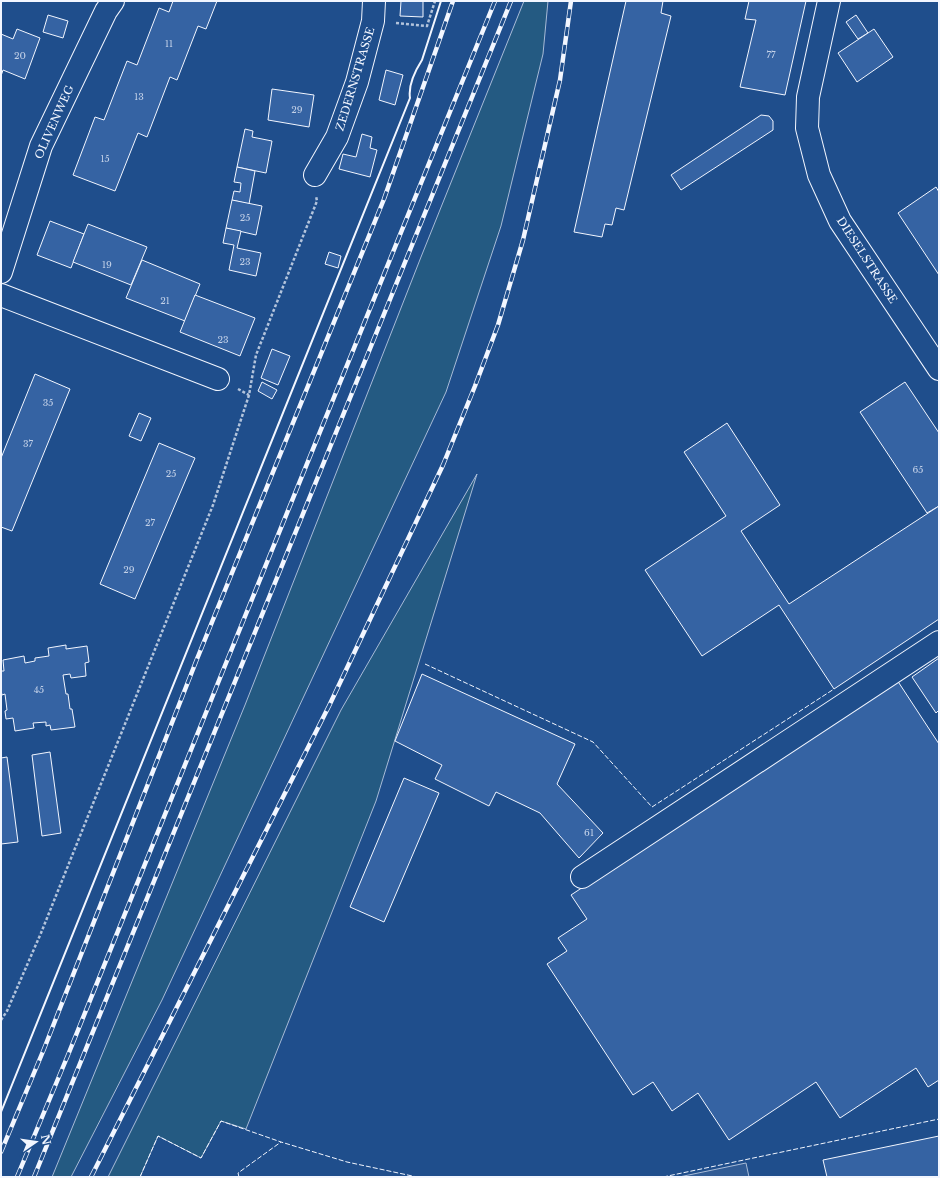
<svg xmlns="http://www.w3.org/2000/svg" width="940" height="1178" viewBox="0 0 940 1178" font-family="'Libre Baskerville',serif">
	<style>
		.green { fill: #245a82; stroke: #a8bbd7 }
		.parking { fill: #305b95; stroke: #a8bbd7 }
		.building { fill: #3563a3; stroke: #f2f6ff }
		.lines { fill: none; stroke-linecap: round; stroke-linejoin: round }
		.minor-casing { stroke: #f2f6ff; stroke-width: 24 }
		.path { stroke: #b3c4dc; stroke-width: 2.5; stroke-dasharray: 3 2; stroke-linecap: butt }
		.minor { stroke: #1f4e8c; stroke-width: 22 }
		.rail-casing { stroke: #f2f6ff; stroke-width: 4.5 }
		.rail { stroke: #1f4e8c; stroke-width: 3; stroke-dasharray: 9; stroke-linecap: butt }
		.fence { stroke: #f2f6ff; stroke-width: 1; stroke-dasharray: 5 2; stroke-linecap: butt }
		.wall { stroke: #f2f6ff; stroke-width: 2 }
		.labels { text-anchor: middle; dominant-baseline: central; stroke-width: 3; stroke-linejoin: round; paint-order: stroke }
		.number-label { font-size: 9px; fill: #c3d1e8 }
		.street-label { font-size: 11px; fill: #f2f6ff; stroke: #1f4e8c }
	</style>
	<rect width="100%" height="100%" fill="#1f4e8c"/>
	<!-- green -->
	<g class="green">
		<path d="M524,1H548L543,54L501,226L446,392L162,1000L71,1177H52L245,705L421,257Z"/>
		<path d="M477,474L376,801L246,1129L221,1121L201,1158L158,1136L140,1177H108L341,710Z"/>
	</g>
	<!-- parking -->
	<path class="parking" d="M746,1163L749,1177H679Z"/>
	<!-- building -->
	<g class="building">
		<path d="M173,1H217L206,29L198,26L177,80L170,77L147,137L138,133L115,191L73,175L95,117L104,120L127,61L137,65L159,8L169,12Z"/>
		<path d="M401,1H423V17L400,16Z"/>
		<path d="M626,1H663L661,13L671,16L624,210L616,208L612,225L605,224L602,237L574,232Z"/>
		<path d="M749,1H806L785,95L740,87L756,20L745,19Z"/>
		<path d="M48,15L68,21L63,38L43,32Z"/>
		<path d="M856,15L868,33L858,39L846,22Z"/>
		<path d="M17,29L40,38L25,79L3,70L1,76V34L13,39Z"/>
		<path d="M874,29L893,57L857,82L838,53Z"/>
		<path d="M386,70L403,75L395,105L379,100Z"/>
		<path d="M272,89L314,95L309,127L268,120Z"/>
		<path d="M761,115L769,116L773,121V130L681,190L671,175Z"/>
		<path d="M245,129L253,131L252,137L272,141L266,173L237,167Z"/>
		<path d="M362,134L372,137L370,148L377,150L370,177L339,169L343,154L356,157Z"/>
		<path d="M237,167L255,171L249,204L232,200L234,191L240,192L241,183L234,182Z"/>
		<path d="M936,187L939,192V275L898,213Z"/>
		<path d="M232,200L262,206L256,235L226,228Z"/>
		<path d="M50,221L84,234L71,268L37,255Z"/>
		<path d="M88,224L147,247L131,285L73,262Z"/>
		<path d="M226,228L241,231L237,248L261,253L256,276L229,270L234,245L223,243Z"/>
		<path d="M329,252L341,256L338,268L325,264Z"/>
		<path d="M142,260L200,284L185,321L126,298Z"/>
		<path d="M195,295L255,318L240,356L180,332Z"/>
		<path d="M272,349L290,356L278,385L261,378Z"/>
		<path d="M35,374L70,389L12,531L1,527V458Z"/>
		<path d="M262,382L277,390L272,399L258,391Z"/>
		<path d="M905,382L939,433V506L927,513L860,412Z"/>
		<path d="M139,413L151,418L141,441L129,436Z"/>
		<path d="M727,423L780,505L741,531L789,604L939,506V619L834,689L779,605L702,656L645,570L726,516L684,452Z"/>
		<path d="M159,443L195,458L135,599L100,584Z"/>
		<path d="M66,645V649L87,646L89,662L85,663L86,676L71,678L70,674L63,675L66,694H68L70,709H72L75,727L51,730L50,725L46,726V722L33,723L34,728L15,731L13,718L6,719L5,711L7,710L5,694L2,695L1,690V671H4L3,660L24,656L25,663L35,661V658L49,656L48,648Z"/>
		<path d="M939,658V710L936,713L912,677Z"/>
		<path d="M422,674L575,744L557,784L603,833L579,858L540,813L496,792L489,806L435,779L442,765L395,741Z"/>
		<path d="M897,680L939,744V1080L928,1087L916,1068L840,1118L816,1082L729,1140L698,1093L672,1111L653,1082L633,1095L547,964L567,951L558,938L587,919L571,895Z"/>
		<path d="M50,752L61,833L42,836L32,755Z"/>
		<path d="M7,757L18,842L1,844V758Z"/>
		<path d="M404,778L439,793L384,922L350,907Z"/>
		<path d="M939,1136V1177H827L823,1160Z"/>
	</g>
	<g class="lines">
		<defs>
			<g id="minor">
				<path d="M829,1L808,97L807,128L819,175L840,221L939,369"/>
				<path d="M315,175L337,137L357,82L373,21L374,1"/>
				<path d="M1,272L41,146L106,11L113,1"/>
				<path d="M1,295L218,379"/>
				<path d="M582,877L939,642"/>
			</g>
		</defs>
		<!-- minor casing -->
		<use href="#minor" class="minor-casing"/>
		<!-- path -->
		<g class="path">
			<path d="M396,23L427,26L435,1"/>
			<path d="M238,389L249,395"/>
			<path d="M1,1020L7,1011L41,933L213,505L249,395L256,355L317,201L316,196"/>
		</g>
		<!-- minor -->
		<use href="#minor" class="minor"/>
		<defs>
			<g id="rail">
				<path d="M1,1152L44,1049L197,659L384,199L453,1"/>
				<path d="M17,1177L68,1055L222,673L495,1"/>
				<path d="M34,1177L511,1"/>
				<path d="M91,1177L329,706L443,465L475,386L498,325L523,240L560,80L571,1"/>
			</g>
		</defs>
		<!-- rail casing -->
		<use href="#rail" class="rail-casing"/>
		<!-- rail -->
		<use href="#rail" class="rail"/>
		<!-- fence -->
		<g class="fence">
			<path d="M425,664L593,742L652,807L834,689"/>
			<path d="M140,1177L158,1136L201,1158L221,1121L281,1142L347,1162L417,1177"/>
			<path d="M239,1177L238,1173L281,1142"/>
			<path d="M663,1177L939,1119"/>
		</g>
		<!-- wall -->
		<path class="wall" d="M1,1112L410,98C408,85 415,71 422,60L441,1"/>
	</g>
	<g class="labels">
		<!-- number labels -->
		<g class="number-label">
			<text x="169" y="43">11</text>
			<text x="771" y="54">77</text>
			<text x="20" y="55">20</text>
			<text x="139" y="96">13</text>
			<text x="297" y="109">29</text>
			<text x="105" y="158">15</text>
			<text x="245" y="217">25</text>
			<text x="245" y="261">23</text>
			<text x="107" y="264">19</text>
			<text x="165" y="300">21</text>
			<text x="223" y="339">23</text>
			<text x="48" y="402">35</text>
			<text x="28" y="443">37</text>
			<text x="918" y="469">65</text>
			<text x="171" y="473">25</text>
			<text x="150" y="522">27</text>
			<text x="129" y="569">29</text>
			<text x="39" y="689">45</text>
			<text x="589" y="832">61</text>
		</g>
		<!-- street labels -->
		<g class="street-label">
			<text transform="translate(355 79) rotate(-73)">ZEDERNSTRASSE</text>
			<text transform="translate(54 122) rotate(-66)">OLIVENWEG</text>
			<text transform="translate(867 260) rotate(57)">DIESELSTRASSE</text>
		</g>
	</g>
	<!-- border -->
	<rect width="940" height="1178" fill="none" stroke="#f2f6ff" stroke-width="4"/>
	<!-- north arrow -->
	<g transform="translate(36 1142) rotate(77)" stroke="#1f4e8c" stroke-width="3" paint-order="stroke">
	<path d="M0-3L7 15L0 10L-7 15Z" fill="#f2f6ff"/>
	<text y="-6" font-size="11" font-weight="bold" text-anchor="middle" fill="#f2f6ff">N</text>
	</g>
</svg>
